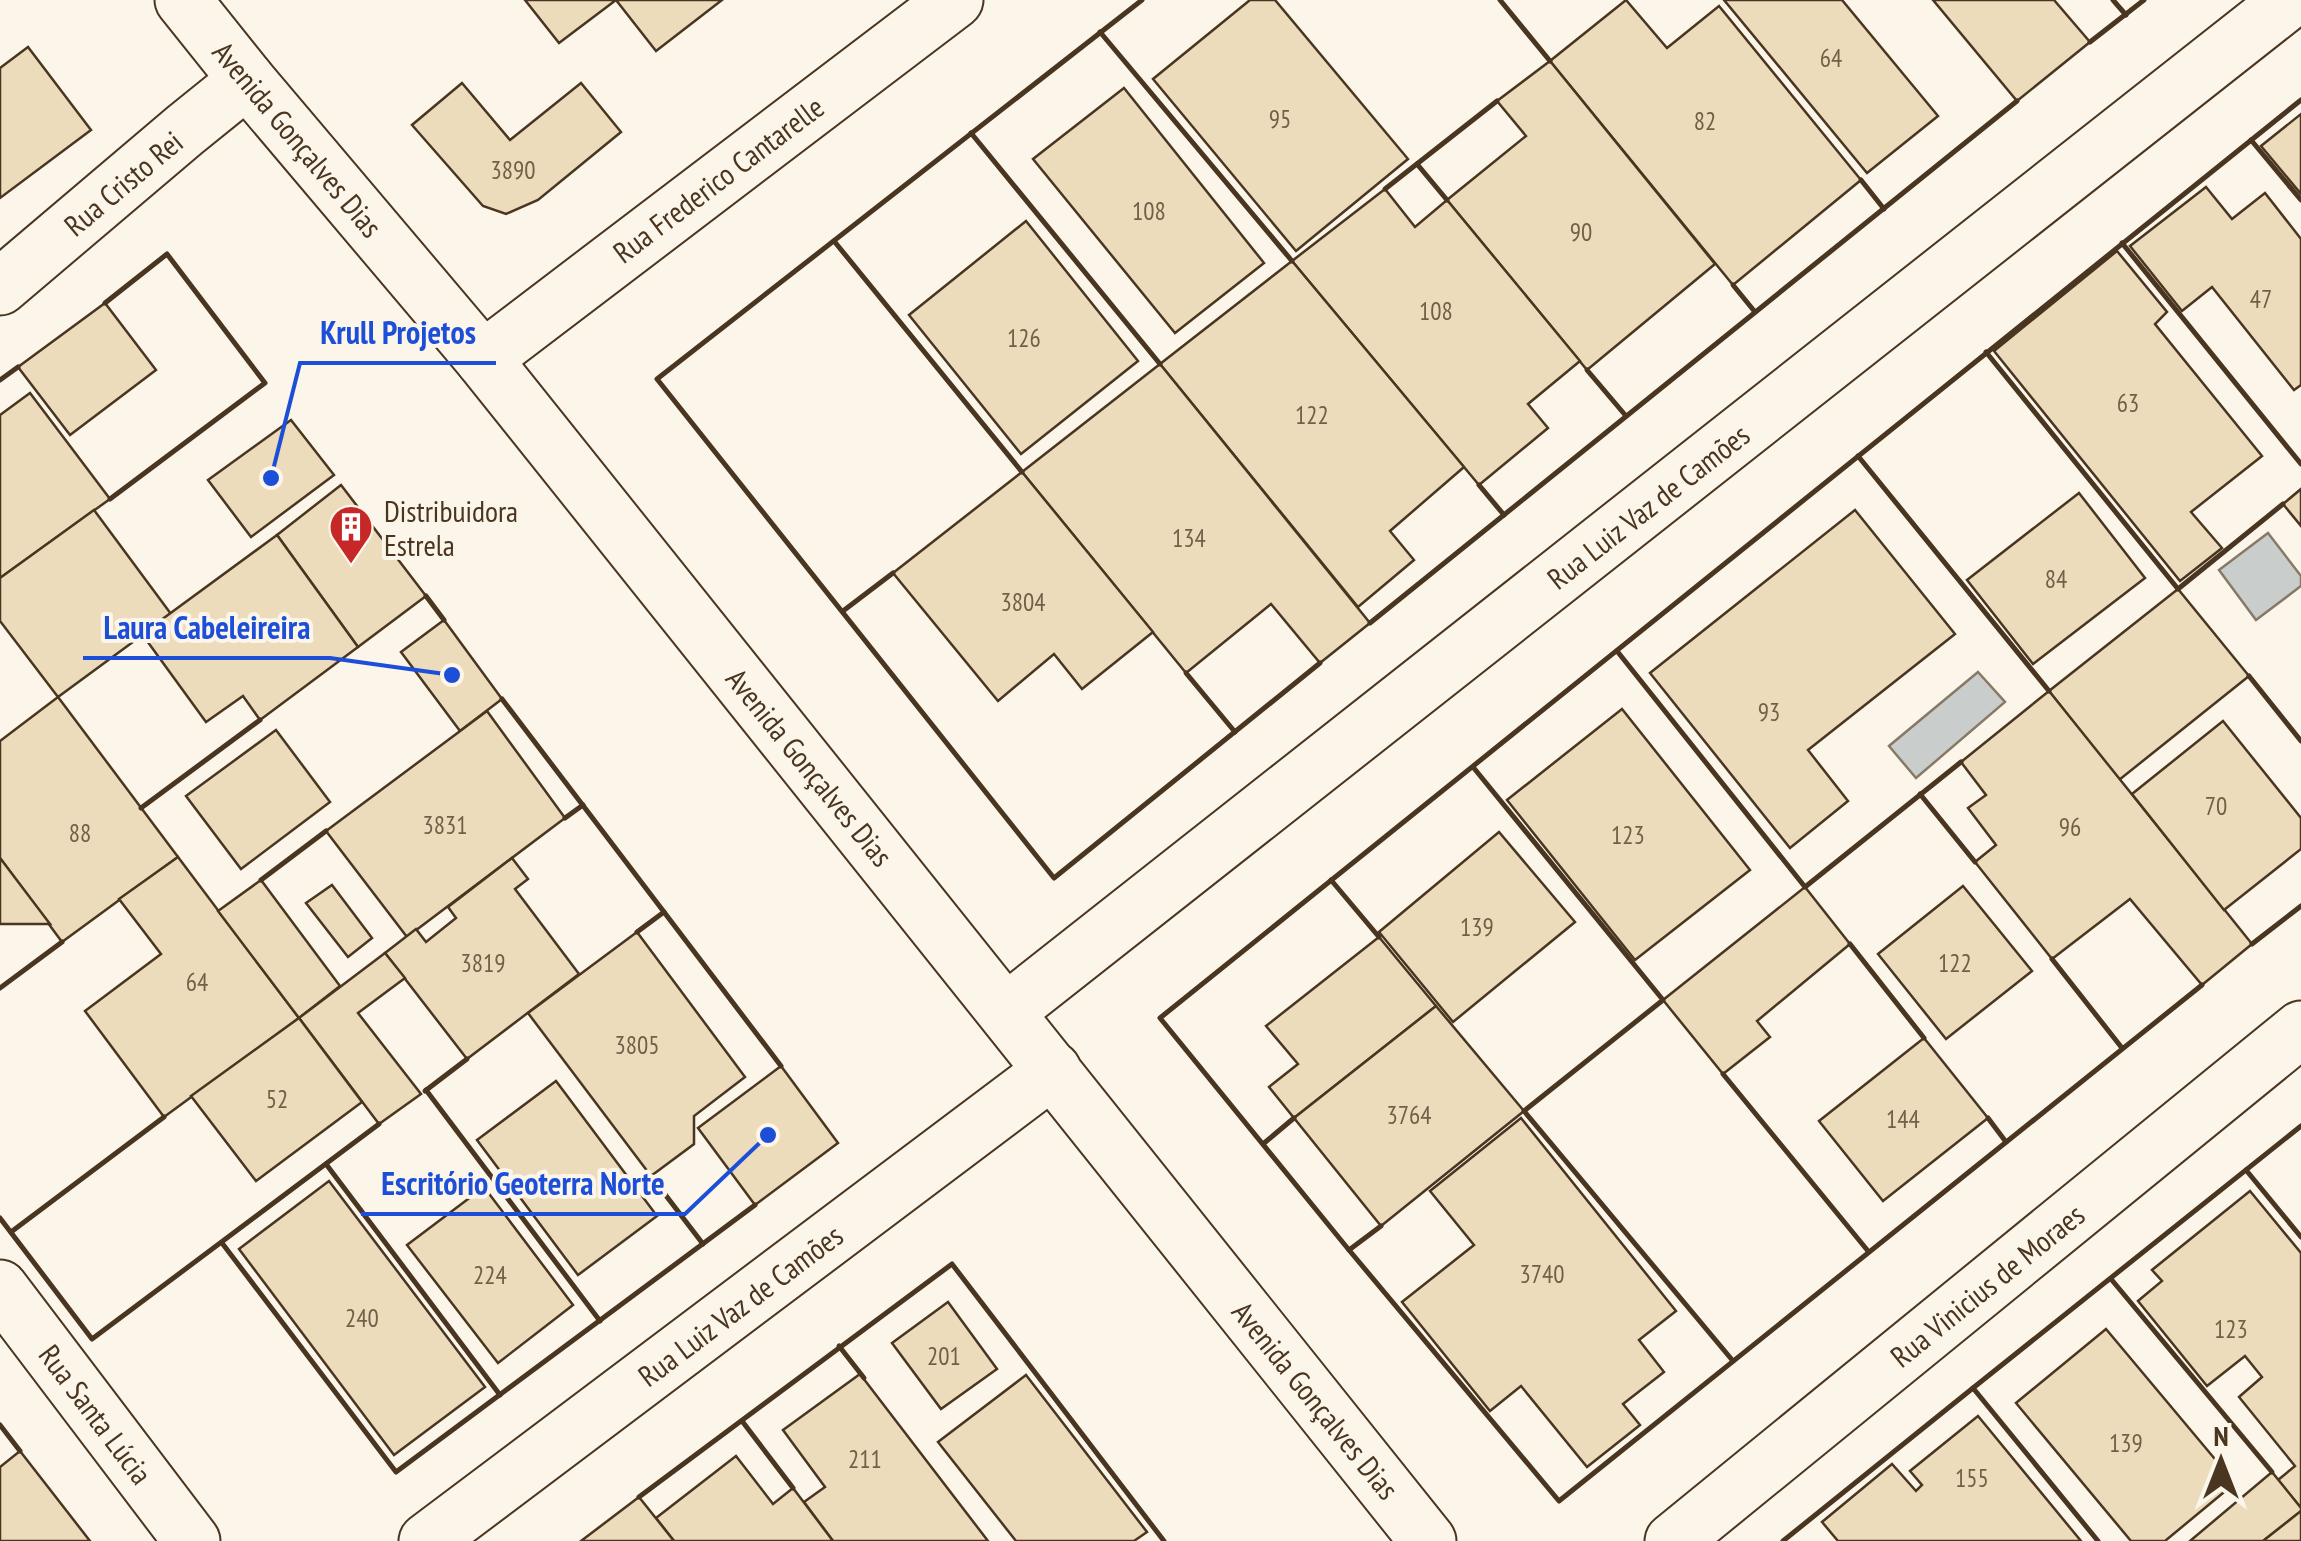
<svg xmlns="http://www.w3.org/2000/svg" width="2301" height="1541" viewBox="0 0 2301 1541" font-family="'PT Sans Narrow',sans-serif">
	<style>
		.water { fill: #c9cecd; stroke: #887966; stroke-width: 2.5 }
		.building { fill: #ecdcbc; stroke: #4a3520; stroke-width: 2.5 }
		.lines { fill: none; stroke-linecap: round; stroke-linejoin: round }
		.street-casing { stroke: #4a3520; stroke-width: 59 }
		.secondary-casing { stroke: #4a3520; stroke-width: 59 }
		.street { stroke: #fbf6e9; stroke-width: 55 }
		.secondary { stroke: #fbf6e9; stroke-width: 55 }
		.wall { stroke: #4a3520; stroke-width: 5 }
		.labels { text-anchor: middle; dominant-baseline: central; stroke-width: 8; stroke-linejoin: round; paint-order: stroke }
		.number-label { font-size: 25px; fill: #725f47 }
		.street-label { font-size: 30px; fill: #4a3520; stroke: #fbf6e9 }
		.poi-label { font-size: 30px; fill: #4a3520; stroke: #fbf6e9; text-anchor: start }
		.leader { fill: none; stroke: #1d4ed8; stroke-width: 4 }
		.callout-dot { fill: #1d4ed8; stroke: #fbf6e9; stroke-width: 4 }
		.callout-label { font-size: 32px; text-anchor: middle; font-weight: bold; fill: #1d4ed8; stroke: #fbf6e9; stroke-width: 8; stroke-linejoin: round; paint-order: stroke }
	</style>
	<rect width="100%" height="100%" fill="#fbf6e9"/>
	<!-- water -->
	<g class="water">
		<path d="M2268,533L2301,576V586L2256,620L2219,570Z"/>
		<path d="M1978,672L2005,702L1916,778L1889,746Z"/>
	</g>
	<!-- building -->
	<g class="building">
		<path d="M525,0H722L656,51L616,0L559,43Z"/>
		<path d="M1250,0H1275L1408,159L1296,251L1153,79Z"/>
		<path d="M1626,0L1667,48L1719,6L1861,180L1733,285L1550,61Z"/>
		<path d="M1724,0H1842L1938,116L1867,173Z"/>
		<path d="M1933,0H2054L2090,42L2017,101Z"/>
		<path d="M28,47L91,130L0,198V68Z"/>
		<path d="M1550,61L1715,264L1587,370L1447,200L1526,136L1497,101Z"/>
		<path d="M462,83L510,140L581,83L621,132L538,200L506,214L483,206L412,125Z"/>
		<path d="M1124,88L1264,263L1175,333L1033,159Z"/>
		<path d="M2301,114V194L2261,146Z"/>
		<path d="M2206,187L2232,219L2265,193L2301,239V385L2294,390L2212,287L2182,311L2130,246Z"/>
		<path d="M1385,189L1415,227L1447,200L1580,361L1528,404L1548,428L1479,485L1292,261Z"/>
		<path d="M1026,221L1138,361L1021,454L909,315Z"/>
		<path d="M2117,251L2167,312L2155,324L2262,456L2191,512L2222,548L2180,581L1994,351Z"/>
		<path d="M1292,261L1464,467L1390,531L1414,560L1358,607L1160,364Z"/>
		<path d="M105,303L156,370L70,435L18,367Z"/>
		<path d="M1160,364L1370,623L1320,663L1271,604L1186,673L1022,472Z"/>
		<path d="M30,393L110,499L0,578V415Z"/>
		<path d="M291,420L334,475L251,537L208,480Z"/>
		<path d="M1022,472L1153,632L1082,689L1054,654L998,701L893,573Z"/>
		<path d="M341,485L426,596L358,647L277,535Z"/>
		<path d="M2301,489V526L2283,504Z"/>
		<path d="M2079,493L2145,578L2033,664L1967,580Z"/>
		<path d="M94,510L171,614L58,697L0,621V578Z"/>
		<path d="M1855,510L1955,634L1808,750L1848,801L1790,848L1650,673Z"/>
		<path d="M277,535L358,647L260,720L243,696L206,722L142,634Z"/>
		<path d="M2178,589L2249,676L2119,780L2049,691Z"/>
		<path d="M444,620L502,699L460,731L401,652Z"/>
		<path d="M2049,691L2252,944L2202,985L2130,899L2052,959L1975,862L1996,845L1968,808L1986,795L1961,762Z"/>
		<path d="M58,697L178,857L62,942L0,858V741Z"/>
		<path d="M1622,709L1750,870L1635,960L1507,800Z"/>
		<path d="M487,711L565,818L407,937L326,831Z"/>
		<path d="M2223,721L2301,818V849L2224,910L2132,794Z"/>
		<path d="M276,730L330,802L241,869L186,796Z"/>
		<path d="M1499,832L1575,922L1453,1022L1379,932Z"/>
		<path d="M178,857L299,1018L164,1117L85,1011L161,954L119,899Z"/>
		<path d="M0,858L50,924H0Z"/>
		<path d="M512,858L528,879L515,889L579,974L467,1059L385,953L416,929L426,942L456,918L448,907Z"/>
		<path d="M261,880L340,986L299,1018L218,911Z"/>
		<path d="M332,885L372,938L348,957L306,903Z"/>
		<path d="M1963,886L2032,971L1946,1039L1878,954Z"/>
		<path d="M1805,887L1850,944L1757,1021L1770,1037L1723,1074L1663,1000Z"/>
		<path d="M637,932L745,1077L694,1116V1144L651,1176L528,1013Z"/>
		<path d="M1379,937L1436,1006L1294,1118L1269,1087L1298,1064L1266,1026Z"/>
		<path d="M385,953L405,978L358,1013L421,1094L379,1124L299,1018Z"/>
		<path d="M1436,1006L1524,1111L1381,1226L1294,1118Z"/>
		<path d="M299,1018L362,1102L256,1181L191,1096Z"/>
		<path d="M1924,1038L1988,1118L1883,1201L1819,1121Z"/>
		<path d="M781,1066L838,1143L755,1205L698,1128Z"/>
		<path d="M556,1081L657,1216L578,1275L477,1140Z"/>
		<path d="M1521,1118L1676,1311L1639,1340L1664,1372L1623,1404L1640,1425L1587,1467L1521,1386L1490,1411L1402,1302L1474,1245L1430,1191Z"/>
		<path d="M329,1181L485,1387L394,1455L239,1249Z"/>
		<path d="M484,1187L573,1305L498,1363L407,1245Z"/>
		<path d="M2250,1191L2301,1253V1508L2278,1480L2295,1466L2239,1397L2262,1377L2245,1356L2207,1386L2138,1301L2162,1281L2152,1270Z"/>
		<path d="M948,1302L997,1369L941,1409L892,1343Z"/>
		<path d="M2106,1329L2235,1483L2165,1541H2131L2016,1403Z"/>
		<path d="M860,1374L988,1541H833L804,1502L825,1487L783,1430Z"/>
		<path d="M1026,1375L1147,1532L1134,1541H1016L938,1442Z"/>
		<path d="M1978,1416L2081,1541H1838L1822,1522L1892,1464L1916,1491L1922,1485L1910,1471Z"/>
		<path d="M20,1451L90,1541H0V1467Z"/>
		<path d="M736,1456L773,1504L793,1488L833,1541H674L656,1518Z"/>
		<path d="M2272,1472L2301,1508V1511L2263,1541H2190Z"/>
		<path d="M639,1497L674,1541H581Z"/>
		<path d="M2301,1511V1541H2263Z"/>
	</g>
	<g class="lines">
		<defs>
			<g id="street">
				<path d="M0,287L185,130L247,80"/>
				<path d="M483,359L955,0"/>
				<path d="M1006,1012L2290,0"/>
				<path d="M0,1288L192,1541"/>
				<path d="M427,1541L1053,1070"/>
				<path d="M1673,1541L2301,1029"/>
			</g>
			<path id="secondary" d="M183,0L247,80L483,359L1428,1541"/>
		</defs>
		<!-- street casing -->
		<use href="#street" class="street-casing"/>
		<!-- secondary casing -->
		<use href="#secondary" class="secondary-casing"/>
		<!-- street -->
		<use href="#street" class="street"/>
		<!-- secondary -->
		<use href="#secondary" class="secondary"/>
		<!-- wall -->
		<g class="wall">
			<path d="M1142,0L657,379L1054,878L1320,663"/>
			<path d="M1500,0L1550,61"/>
			<path d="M2113,0L2126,15"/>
			<path d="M1100,32L1292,261"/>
			<path d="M2090,42L2144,0"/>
			<path d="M971,133L1160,364"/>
			<path d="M2251,140L2301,200"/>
			<path d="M1417,164L1447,200"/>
			<path d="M1861,180L1884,209"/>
			<path d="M1385,189L1497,101"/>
			<path d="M834,241L1022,472"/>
			<path d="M2122,243L2301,464"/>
			<path d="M1733,285L1755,312"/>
			<path d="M105,303L167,254L265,383L110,499"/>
			<path d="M1986,352L2178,589L2283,504"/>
			<path d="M1587,370L1626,416"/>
			<path d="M0,380L18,367"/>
			<path d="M1858,456L2049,691"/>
			<path d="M1479,485L1504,515"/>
			<path d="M426,596L444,620"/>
			<path d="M843,611L893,573"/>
			<path d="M1370,623L2017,101"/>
			<path d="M1617,651L1805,887L1961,762"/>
			<path d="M1186,673L1235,732"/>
			<path d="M2249,676L2301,741"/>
			<path d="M502,699L664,912L637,932"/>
			<path d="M1473,767L1663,1000L1524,1111L1733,1361"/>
			<path d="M1920,794L1975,862"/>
			<path d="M141,808L260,720"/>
			<path d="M565,818L583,805"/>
			<path d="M261,880L326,831"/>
			<path d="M1331,880L1379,937"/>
			<path d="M664,912L781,1066"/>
			<path d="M1850,944L1924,1038"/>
			<path d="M2252,944L2301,906"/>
			<path d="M2052,959L2122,1048"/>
			<path d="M2202,985L1559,1501L1349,1250L1160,1018L2301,100"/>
			<path d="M0,988L62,942"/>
			<path d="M1723,1074L1868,1251"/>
			<path d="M426,1090L600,1321"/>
			<path d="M425,1091L467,1059"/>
			<path d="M1988,1118L2006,1142"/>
			<path d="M1263,1144L1294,1118"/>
			<path d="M326,1164L500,1395"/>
			<path d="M2246,1170L2301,1237"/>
			<path d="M651,1176L703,1244"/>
			<path d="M0,1218L92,1339L379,1124"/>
			<path d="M11,1232L164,1117"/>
			<path d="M222,1243L396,1472L755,1205"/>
			<path d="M1349,1250L1381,1226"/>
			<path d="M2111,1279L2272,1472"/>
			<path d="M839,1346L864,1378"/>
			<path d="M1973,1388L2301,1126"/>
			<path d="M742,1421L793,1488"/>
			<path d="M0,1425L20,1451"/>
			<path d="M639,1497L952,1264L1164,1541"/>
			<path d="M1783,1541L1973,1388L2098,1541"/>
		</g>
	</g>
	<!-- icons -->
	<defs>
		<symbol id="building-pin" viewBox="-11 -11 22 30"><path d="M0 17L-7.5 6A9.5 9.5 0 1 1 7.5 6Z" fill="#c62828" stroke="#fbf6e9"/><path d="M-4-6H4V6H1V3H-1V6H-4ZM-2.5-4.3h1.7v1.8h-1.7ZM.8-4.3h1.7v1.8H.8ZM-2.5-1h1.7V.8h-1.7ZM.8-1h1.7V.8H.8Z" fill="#fff"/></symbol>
	</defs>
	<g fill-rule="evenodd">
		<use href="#building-pin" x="326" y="502" width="50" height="68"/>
	</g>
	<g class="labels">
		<!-- number labels -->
		<g class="number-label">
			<text x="1831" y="58">64</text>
			<text x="1280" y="119">95</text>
			<text x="1705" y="121">82</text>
			<text x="513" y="170">3890</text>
			<text x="1149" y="211">108</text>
			<text x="1581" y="232">90</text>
			<text x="2261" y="299">47</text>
			<text x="1436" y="311">108</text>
			<text x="1024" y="338">126</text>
			<text x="2128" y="403">63</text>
			<text x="1312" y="415">122</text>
			<text x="1189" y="538">134</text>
			<text x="2056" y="579">84</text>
			<text x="1023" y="602">3804</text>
			<text x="1769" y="712">93</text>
			<text x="2216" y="806">70</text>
			<text x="445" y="825">3831</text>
			<text x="2070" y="827">96</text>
			<text x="80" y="833">88</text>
			<text x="1628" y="835">123</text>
			<text x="1477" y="927">139</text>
			<text x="483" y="963">3819</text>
			<text x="1955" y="963">122</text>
			<text x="197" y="982">64</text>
			<text x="637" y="1045">3805</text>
			<text x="277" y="1099">52</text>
			<text x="1409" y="1115">3764</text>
			<text x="1903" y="1119">144</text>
			<text x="1542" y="1274">3740</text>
			<text x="490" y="1275">224</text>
			<text x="362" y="1318">240</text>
			<text x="2231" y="1329">123</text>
			<text x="944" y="1356">201</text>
			<text x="2126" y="1443">139</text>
			<text x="865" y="1459">211</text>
			<text x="1972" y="1478">155</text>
		</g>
		<!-- street labels -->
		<g class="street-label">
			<text transform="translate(298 139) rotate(50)">Avenida Gonçalves Dias</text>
			<text transform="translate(718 179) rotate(-37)">Rua Frederico Cantarelle</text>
			<text transform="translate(123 183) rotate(-40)">Rua Cristo Rei</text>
			<text transform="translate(1648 506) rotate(-38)">Rua Luiz Vaz de Camões</text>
			<text transform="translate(810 767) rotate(51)">Avenida Gonçalves Dias</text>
			<text transform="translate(1987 1285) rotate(-39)">Rua Vinicius de Moraes</text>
			<text transform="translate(740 1305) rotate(-37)">Rua Luiz Vaz de Camões</text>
			<text transform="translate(1316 1400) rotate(51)">Avenida Gonçalves Dias</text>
			<text transform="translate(96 1414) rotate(53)">Rua Santa Lúcia</text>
		</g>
		<!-- poi labels -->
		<g class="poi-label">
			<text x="384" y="510">Distribuidora<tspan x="384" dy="34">Estrela</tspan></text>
		</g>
	</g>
	<!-- callouts -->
	<path class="leader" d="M271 478L300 363H496M452 675L330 658H83M768 1135L685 1214H361"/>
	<g class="callout-dot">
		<circle cx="271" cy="478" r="10"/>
		<circle cx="452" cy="675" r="10"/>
		<circle cx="768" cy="1135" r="10"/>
	</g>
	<g class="callout-label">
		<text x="398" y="344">Krull Projetos</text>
		<text x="207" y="639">Laura Cabeleireira</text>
		<text x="523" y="1195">Escritório Geoterra Norte</text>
	</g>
	<!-- north arrow -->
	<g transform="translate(2221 1461)" stroke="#fbf6e9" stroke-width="8" paint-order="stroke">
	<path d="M0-8L18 38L0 25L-18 38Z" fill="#4a3520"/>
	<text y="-15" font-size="28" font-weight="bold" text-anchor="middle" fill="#4a3520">N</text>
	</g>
</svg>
